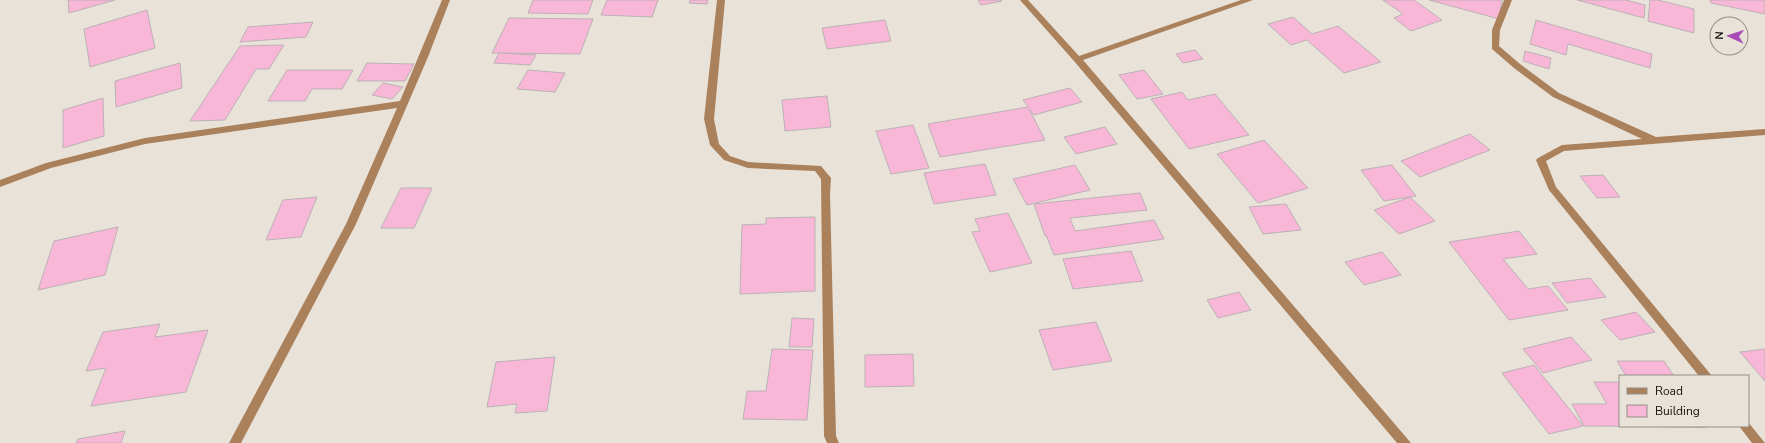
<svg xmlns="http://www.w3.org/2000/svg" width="1765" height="443" viewBox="0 0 1765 443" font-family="'Nunito Sans',sans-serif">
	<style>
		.building { fill: #f8b7d6; stroke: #bcb1b6 }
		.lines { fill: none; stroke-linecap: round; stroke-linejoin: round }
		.minor { fill: #ab815b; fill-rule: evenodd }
	</style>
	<rect width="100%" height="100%" fill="#e9e2d8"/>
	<!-- building -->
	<g class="building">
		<path d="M68,0H115L69,13Z"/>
		<path d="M533,0H593L588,14L528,13Z"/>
		<path d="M607,0H658L652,17L601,15Z"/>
		<path d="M690,0H708L707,4L689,3Z"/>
		<path d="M978,0H1001L1002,1L981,5Z"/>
		<path d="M1383,0H1414L1442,20L1411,31L1394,18L1403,14Z"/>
		<path d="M1429,0H1502L1499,19Z"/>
		<path d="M1577,0H1626L1645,5L1644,18Z"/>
		<path d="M1650,0H1658L1694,9V33L1648,21Z"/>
		<path d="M1710,0H1765V14L1711,3Z"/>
		<path d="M147,10L155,48L90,67L84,29Z"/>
		<path d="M1293,17L1312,34L1338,26L1381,62L1344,73L1307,40L1291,45L1268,24Z"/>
		<path d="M509,18L593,19L580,54L492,53Z"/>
		<path d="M885,20L891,41L827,49L822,28Z"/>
		<path d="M1536,20L1652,54L1650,68L1568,44L1566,55L1530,44Z"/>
		<path d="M313,22L306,37L240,42L248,27Z"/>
		<path d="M284,45L269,69H256L225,120L190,121L240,46Z"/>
		<path d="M1195,50L1203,59L1183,63L1176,54Z"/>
		<path d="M1525,51L1551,58L1549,69L1523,61Z"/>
		<path d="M499,53L536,55L530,65L494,63Z"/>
		<path d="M180,63L182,88L116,107L115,81Z"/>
		<path d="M367,63L414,64L405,81H357Z"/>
		<path d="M287,70H353L342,89H312L305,101H268Z"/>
		<path d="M528,70L565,73L555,92L517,89Z"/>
		<path d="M1144,70L1163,94L1137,99L1119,75Z"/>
		<path d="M383,83L403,87L392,99L372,95Z"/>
		<path d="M1070,88L1082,102L1034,115L1029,109L1045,140L940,157L928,124L1028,107L1023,100Z"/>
		<path d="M1182,92L1188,100L1215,94L1249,135L1189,149L1151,99Z"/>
		<path d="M827,96L831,127L785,131L782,100Z"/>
		<path d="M103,98L104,136L63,148V110Z"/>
		<path d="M913,125L929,168L891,174L876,131Z"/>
		<path d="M1105,127L1117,144L1076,154L1064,137Z"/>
		<path d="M1470,134L1490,150L1420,177L1401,161Z"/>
		<path d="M1264,140L1308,188L1258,203L1217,154Z"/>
		<path d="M985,164L996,195L934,204L924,173Z"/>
		<path d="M1075,165L1090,190L1027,205L1013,179Z"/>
		<path d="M1392,165L1416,196L1384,201L1361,170Z"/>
		<path d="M1603,175L1620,197L1597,198L1580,176Z"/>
		<path d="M401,188H432L414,228H381Z"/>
		<path d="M1140,193L1147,210L1070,218L1075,231L1154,220L1164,239L1054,255L1046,235L1045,236L1034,204Z"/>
		<path d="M317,197L301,237L266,240L283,200Z"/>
		<path d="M1410,197L1435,221L1399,234L1374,210Z"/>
		<path d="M1286,204L1301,230L1263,234L1249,207Z"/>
		<path d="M1008,213L1032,263L990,272L972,232L980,231L975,219Z"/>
		<path d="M815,217V291L740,294L742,225L766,224V218Z"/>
		<path d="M118,227L105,275L38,290L54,241Z"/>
		<path d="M1519,231L1537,254L1503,259L1528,289L1548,286L1568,310L1509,320L1449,242Z"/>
		<path d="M1131,251L1143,281L1073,289L1063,259Z"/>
		<path d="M1382,252L1401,275L1364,285L1345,262Z"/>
		<path d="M1590,278L1606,297L1567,303L1552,283Z"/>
		<path d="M1239,292L1251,310L1218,318L1207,300Z"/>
		<path d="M1636,312L1655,332L1620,340L1601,320Z"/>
		<path d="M792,318L814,319L812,347H789Z"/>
		<path d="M1096,322L1112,361L1053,370L1039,330Z"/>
		<path d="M160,324L155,337L208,330L186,392L91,406L106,368L86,371L103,332Z"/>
		<path d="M1571,337L1592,360L1543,373L1523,349Z"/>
		<path d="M772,349L813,350L807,420L743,419L747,391H766Z"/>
		<path d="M1765,349V381L1740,352Z"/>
		<path d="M913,354L914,386L865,387V355Z"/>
		<path d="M555,357L547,411L515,413L517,404L487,407L496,362Z"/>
		<path d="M1617,361H1664L1674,376H1626Z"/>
		<path d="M1534,365L1583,426L1549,434L1502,373Z"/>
		<path d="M1594,382H1620V426L1706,427L1584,426L1572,404H1607Z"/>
		<path d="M125,431L121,443H76L78,439Z"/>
	</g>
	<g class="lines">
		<!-- minor -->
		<g class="minor">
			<path d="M442,0H450L428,57L356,224L241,443H229L346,224L397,108L145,144L51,168L0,187V180L46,163L145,138L400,101Z"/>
			<path d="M717,0H725L714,119L719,144L730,156L748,162L821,166L831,178L830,194L836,436L839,443H827L824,436L821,179L815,171L748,168L724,160L710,145L704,119Z"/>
			<path d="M1020,0H1028L1079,56L1241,0H1253L1083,60L1411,443H1397L1074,61Z"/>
			<path d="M1504,0H1512L1500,30L1499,46L1520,64L1559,93L1656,137L1765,129V135L1564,151L1546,161L1556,187L1712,376H1699L1549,190L1536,160L1538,158L1562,145L1642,139L1553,97L1514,68L1492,49V30Z"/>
			<path d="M1748,422L1765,443H1752L1739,426H1748Z"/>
		</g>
	</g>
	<!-- legend -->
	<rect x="1619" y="375" width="130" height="52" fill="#e9e2d8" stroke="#938e87"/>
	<rect x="1627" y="388" width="20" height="6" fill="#ab815b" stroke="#938e87"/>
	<text x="1655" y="395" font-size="12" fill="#13110e">Road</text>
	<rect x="1627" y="405" width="20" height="12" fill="#f8b7d6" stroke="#938e87"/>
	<text x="1655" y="415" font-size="12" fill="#13110e">Building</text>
	<!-- north arrow -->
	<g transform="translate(1729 36) rotate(273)"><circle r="19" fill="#e9e2d8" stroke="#938e87"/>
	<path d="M0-3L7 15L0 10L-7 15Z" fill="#a84cb6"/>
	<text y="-6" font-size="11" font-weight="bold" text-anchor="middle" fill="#13110e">N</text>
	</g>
</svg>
